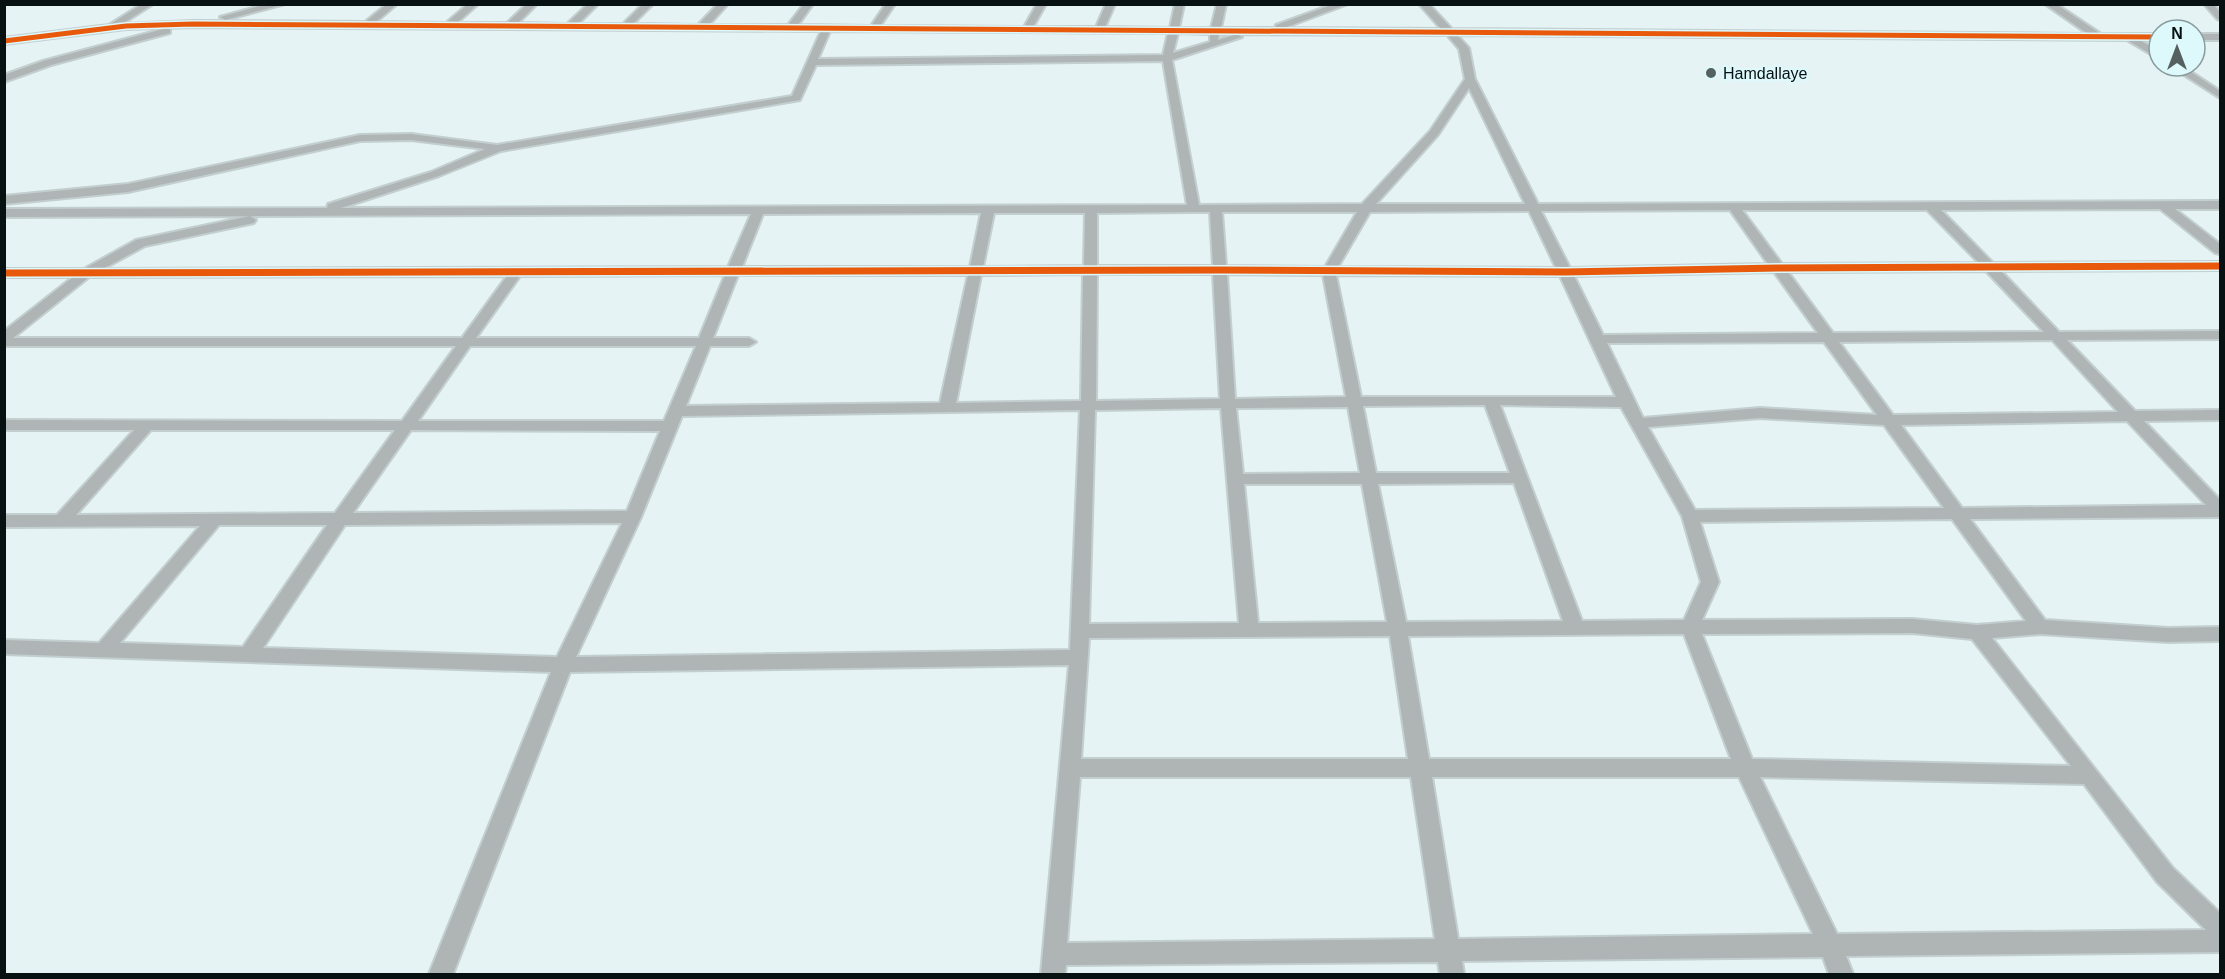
<svg xmlns="http://www.w3.org/2000/svg" width="2225" height="979" viewBox="0 0 2225 979" font-family="Arial,sans-serif">
	<style>
		.lines { fill: none; stroke-linecap: round; stroke-linejoin: round }
		.minor-casing { stroke: #c3cecf; stroke-width: 4 }
		.minor { fill: #afb4b5; fill-rule: evenodd }
		.cycleway-far1-casing { stroke: #def9fc; stroke-width: 8 }
		.cycleway-casing { stroke: #def9fc; stroke-width: 10 }
		.cycleway-far1 { stroke: #e8590c; stroke-width: 5 }
		.cycleway { stroke: #e8590c; stroke-width: 7 }
		.poi-dot { fill: #556061; stroke: #def9fc; stroke-width: 2 }
		.labels { text-anchor: middle; dominant-baseline: central; stroke-width: 4.5; stroke-linejoin: round; paint-order: stroke }
		.far-poi-label { font-size: 16px; fill: #081112; stroke: #def9fc; text-anchor: start }
	</style>
	<rect width="100%" height="100%" fill="#e5f3f5"/>
	<g class="lines">
		<defs>
			<g id="minor">
				<path d="M142,4H153L122,24L193,21L365,22L387,4H397L376,22L446,23L468,4H478L457,23H507L527,4H537L518,23L567,24L588,4H598L578,24H623L643,4H653L633,24L698,25L718,4H728L709,25H788L804,4H813L798,25L871,26L886,4H895L880,26L1024,27L1037,4H1046L1033,27H1096L1106,4H1115L1105,27L1170,28L1175,4H1184L1179,28H1211L1217,4H1226L1221,28H1275L1276,25L1334,4H1348L1284,28L1441,29L1419,4H1429L1452,29L2088,34L2045,4H2056L2101,34H2159V40H2140L2159,52V59L2127,40L1457,35L1469,48L1475,79L1538,204L2220,201V209H2175L2220,244V254L2215,253L2160,209L1941,210L1993,263L2220,262V270L2001,271L2059,332L2220,331V339L2067,340L2135,411L2220,410V420L2144,421L2220,500V517L1970,519L2045,620L2168,628L2220,627V641L2168,642L2040,634L1992,638L2173,868L2220,913V952L1846,956L1853,974H1829L1823,957L1462,961L1464,974H1440L1438,962L1066,965L1065,974H1041L1069,665L570,672L453,974H429L551,672L4,654V640L99,643L200,526L4,527V515H57L134,430H4V420L402,421L456,346H4V331L73,277H4V269H84L136,240L250,216L256,220L254,223L145,246L103,269L728,267L751,214L4,217V209L327,208L328,204L431,172L485,149L411,140L360,141L128,192L4,204V196L128,184L360,135L411,134L497,145L792,96L821,31L193,27L126,29L4,44V38L109,25ZM830,31L1168,33L1163,55L818,59ZM1178,33L1210,34V42L1173,53ZM1219,34L1447,35L1459,49L1465,79L1430,131L1362,204L1199,205L1172,60L1242,37L1237,34L1218,40ZM1163,61L1187,205L341,208L439,176L501,151L800,100L816,65ZM1469,88L1525,204H1376L1438,135ZM1730,210L1768,264L1570,268L1541,211ZM1742,210H1927L1979,263L1782,264ZM1529,211L1556,268L1338,267L1370,212ZM1190,212H1210L1213,266H1097V213ZM1222,212H1357L1325,267L1226,266ZM981,213L970,267H742L763,214ZM994,213H1085L1084,266L983,267ZM1986,271L2044,332L1833,333L1788,272ZM1774,272L1818,333L1603,335L1574,276ZM1083,274L1081,401L956,403L981,275ZM1097,274H1213L1220,399L1096,401ZM1227,274L1323,275L1346,397L1235,399ZM725,275L699,338H476L520,276ZM738,275H968L940,403L686,406L710,346H749L756,342L749,338H713ZM1336,275L1560,276L1616,397H1361ZM507,276L462,338H13L89,277ZM2052,340L2118,412L1893,415L1839,342ZM1824,342L1877,415L1760,408L1643,418L1607,343ZM470,346H696L664,421H418ZM1485,405L1510,473H1376L1363,406ZM1500,405L1621,407L1682,516L1701,582L1684,620L1582,621ZM1348,407L1360,473L1243,474L1236,408ZM1221,408L1239,623L1089,624L1095,410ZM1080,410L1070,650L576,657L641,517L682,416ZM1760,418L1884,425L1944,508L1695,510L1648,427ZM2127,421L2206,505L1962,508L1901,425ZM151,430H395L335,513L76,515ZM411,430L660,431L627,511L353,513ZM1514,483L1563,621L1406,622L1378,484ZM1244,484H1362L1387,622L1258,623ZM1952,519L2026,621L1977,625L1912,619L1702,620L1719,582L1700,522ZM622,523L557,657L263,648L345,525ZM219,525H327L243,647L120,643ZM1912,633L1972,639L2071,766L1752,759L1702,634ZM1684,634L1731,759H1429L1408,636ZM1390,636L1408,759H1081L1089,638ZM1080,777H1411L1435,939L1067,943ZM1432,777H1739L1813,934L1458,939ZM1760,777L2084,784L2157,882L2206,930L1837,934Z"/>
				<path d="M267,4H285L225,20L220,17Z"/>
				<path d="M2204,4H2213L2220,12V20L2217,19Z"/>
				<path d="M167,28L170,29V33L51,65L4,82V75L43,61Z"/>
				<rect x="2195" y="34" width="25" height="6"/>
				<path d="M2170,66H2182L2220,91V98Z"/>
			</g>
		</defs>
		<!-- minor casing -->
		<use href="#minor" class="minor-casing"/>
		<!-- minor -->
		<use href="#minor" class="minor"/>
		<defs>
			<path id="cycleway-far1" d="M4,41L126,26L193,24L2159,37"/>
			<path id="cycleway" d="M4,273L1220,270L1565,272L1778,268L2220,266"/>
		</defs>
		<!-- cycleway-far1 casing -->
		<use href="#cycleway-far1" class="cycleway-far1-casing"/>
		<!-- cycleway casing -->
		<use href="#cycleway" class="cycleway-casing"/>
		<!-- cycleway-far1 -->
		<use href="#cycleway-far1" class="cycleway-far1"/>
		<!-- cycleway -->
		<use href="#cycleway" class="cycleway"/>
	</g>
	<!-- markers -->
	<circle class="poi-dot" cx="1711" cy="73" r="6"/>
	<g class="labels">
		<!-- far-poi labels -->
		<g class="far-poi-label">
			<text x="1723" y="73">Hamdallaye</text>
		</g>
	</g>
	<!-- border -->
	<rect width="2225" height="979" fill="none" stroke="#081112" stroke-width="12"/>
	<!-- north arrow -->
	<g transform="translate(2177 48)"><circle r="28" fill="#def9fc" stroke="#889c9e" stroke-width="1.5"/>
	<path d="M0-4.5L10 22L0 15L-10 22Z" fill="#556061"/>
	<text y="-9" font-size="16" font-weight="bold" text-anchor="middle" fill="#081112">N</text>
	</g>
</svg>
